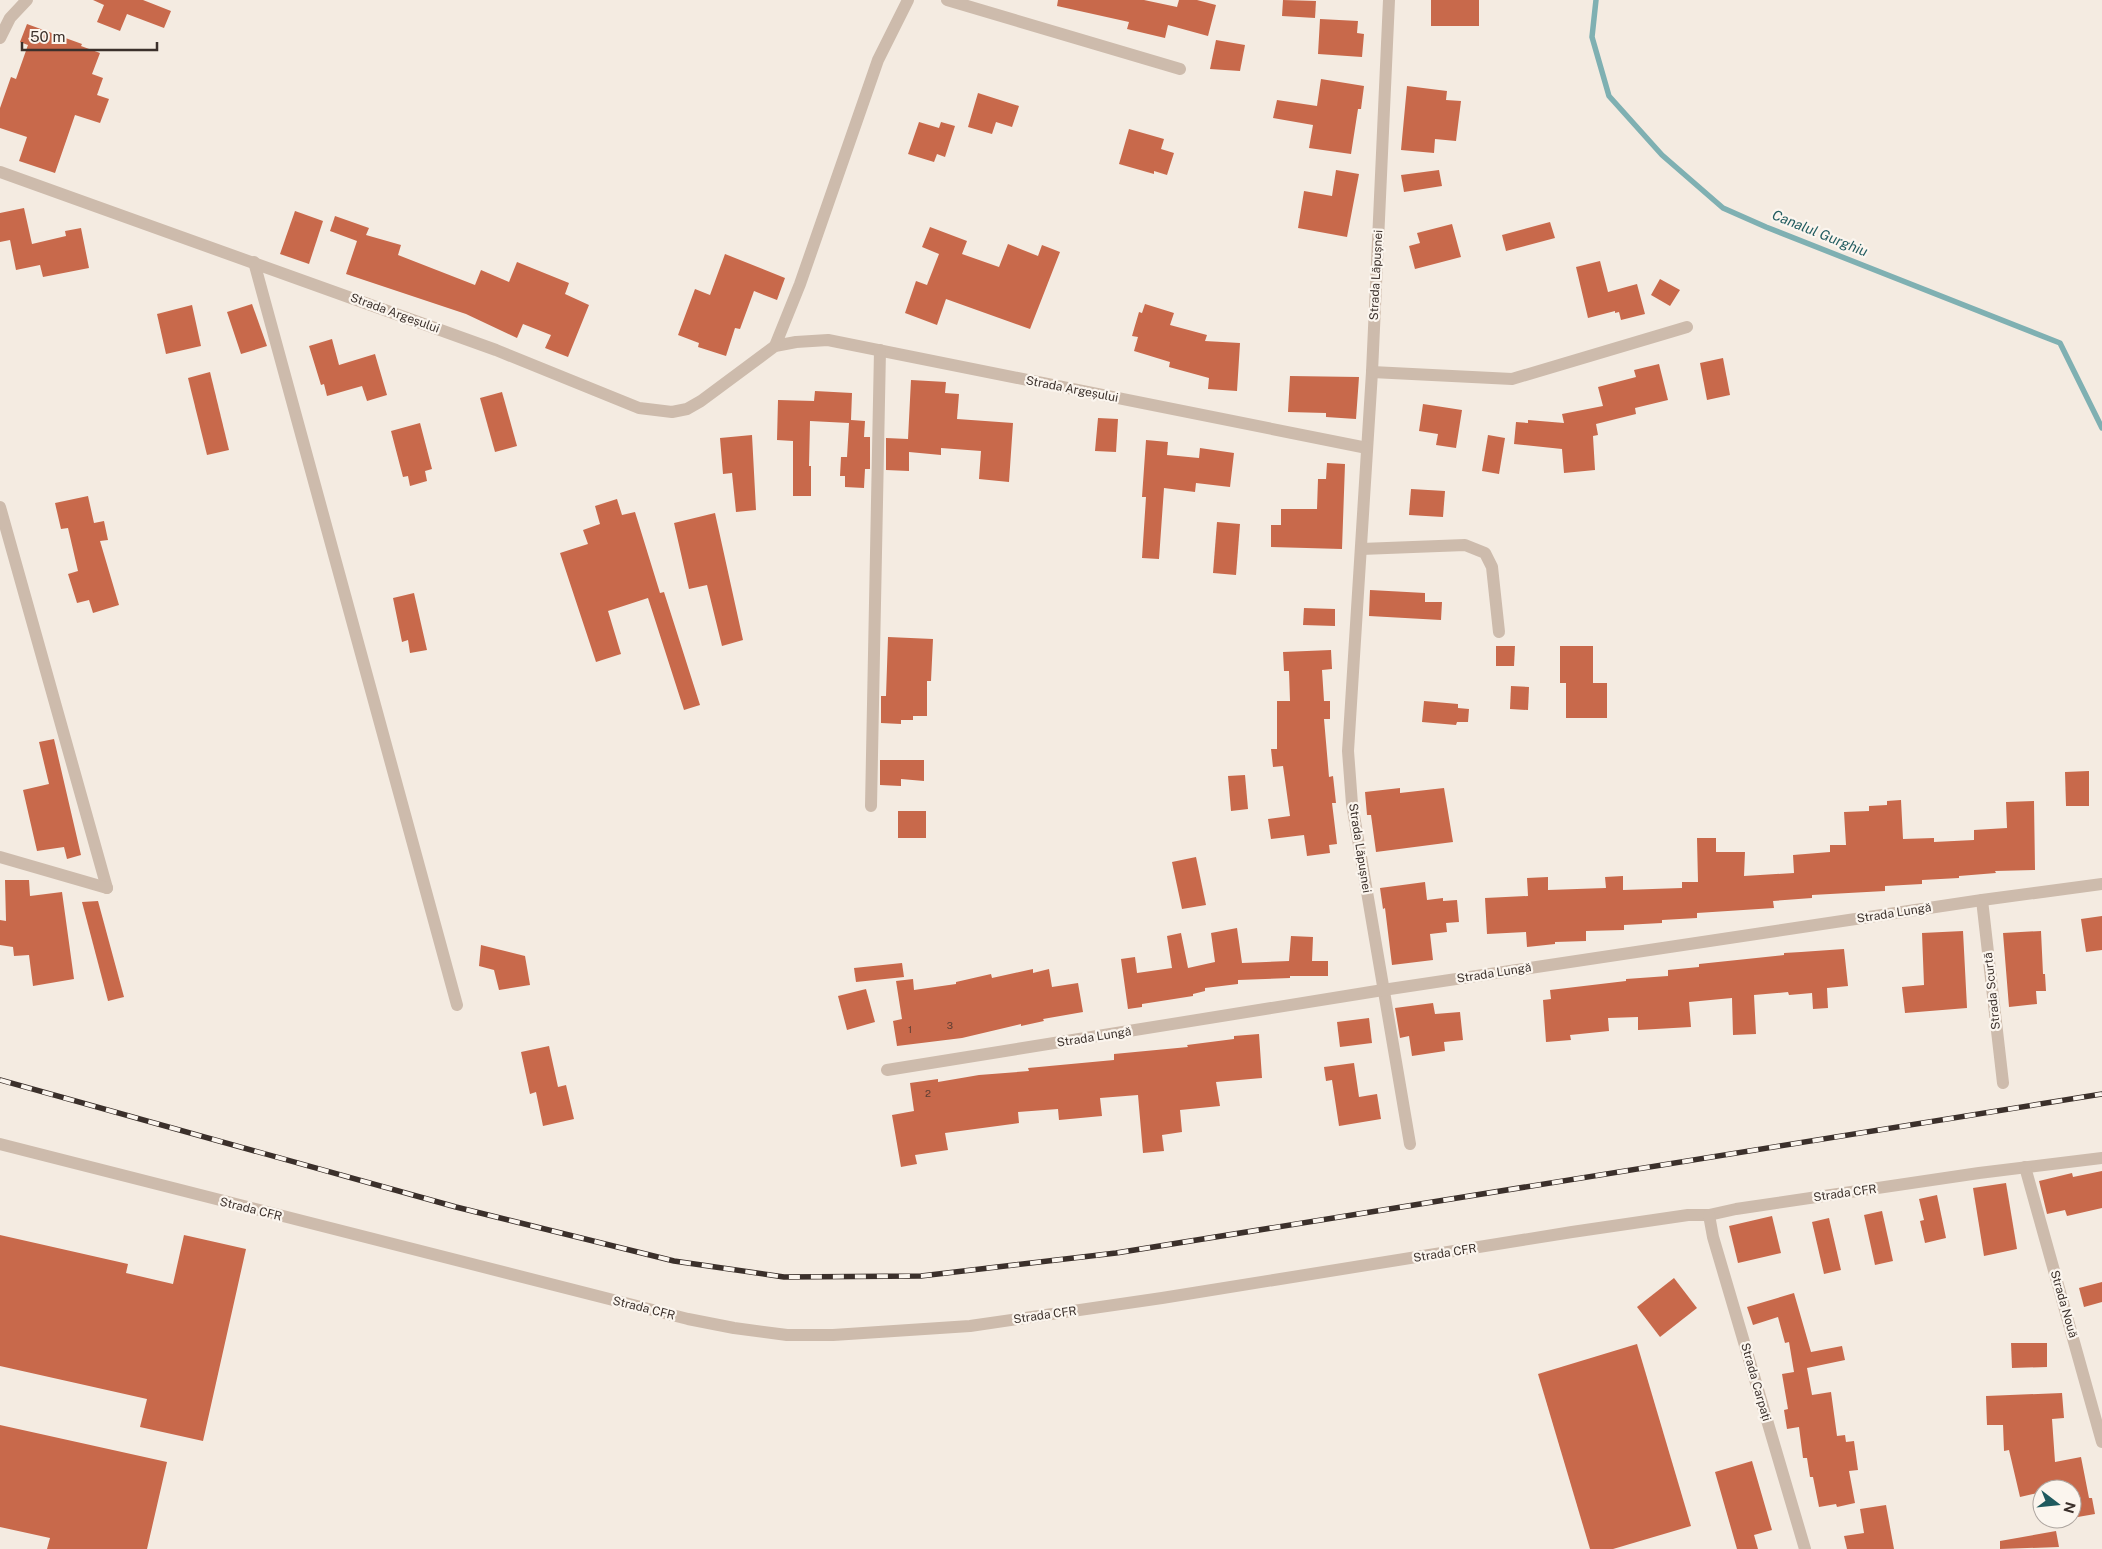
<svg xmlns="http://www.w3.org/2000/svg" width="2102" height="1549" viewBox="0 0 2102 1549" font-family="'Public Sans',sans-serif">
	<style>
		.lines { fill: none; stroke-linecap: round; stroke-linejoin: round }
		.stream { stroke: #7fb0b2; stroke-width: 5.5 }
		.building { fill: #c8694b }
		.minor { stroke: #cdbbac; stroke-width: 12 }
		.rail-casing { stroke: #3b302b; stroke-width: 5.5 }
		.rail { stroke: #fbf5ee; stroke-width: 4; stroke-dasharray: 11; stroke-linecap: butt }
		.labels { text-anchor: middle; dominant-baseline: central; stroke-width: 4.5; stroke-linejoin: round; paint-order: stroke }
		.number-label { font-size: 10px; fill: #5e3e33 }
		.street-label { font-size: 12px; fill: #3b302b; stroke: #fbf5ee }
		.water-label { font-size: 14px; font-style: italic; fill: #1f5a5e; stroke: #fbf5ee }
	</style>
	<rect width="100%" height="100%" fill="#f4ebe1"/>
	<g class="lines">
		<!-- stream -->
		<path class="stream" d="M1596,0L1592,37L1609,96L1662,155L1723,208L1766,227L2060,343L2102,428"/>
	</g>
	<!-- building -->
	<g class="building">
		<path d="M93,0H143L171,11L164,28L127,14L120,31L97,22L104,5Z"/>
		<path d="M1058,0H1144L1177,7L1179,0H1197L1216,5L1208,36L1168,25L1165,38L1127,29L1129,22L1057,6Z"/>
		<path d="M1283,0L1316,1L1315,18L1282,16Z"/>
		<rect x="1431" y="0" width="48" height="26"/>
		<path d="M1320,19L1358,21L1357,33L1364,34L1362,57L1318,54Z"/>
		<path d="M27,24L82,44L81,46L100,53L92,74L103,78L97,95L109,99L100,123L75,115L55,173L19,161L27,137L0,128V108L11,77L16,79L28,45L20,42Z"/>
		<path d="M1216,40L1245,45L1240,71L1210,69Z"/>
		<path d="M1321,79L1364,86L1361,109H1358L1351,154L1309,148L1313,125L1273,118L1277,100L1317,106Z"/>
		<path d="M1407,86L1447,91L1446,100L1461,101L1456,141L1435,139L1434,153L1401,150Z"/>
		<path d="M978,93L1019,106L1012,127L996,122L992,134L968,127Z"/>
		<path d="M919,122L939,128L941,122L955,126L945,157L937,154L934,162L908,154Z"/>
		<path d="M1129,129L1164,139L1161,149L1174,153L1167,175L1154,171V174L1119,164Z"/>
		<path d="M1336,170L1359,174L1347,237L1298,228L1304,191L1332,196Z"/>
		<path d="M1439,170L1442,186L1404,192L1401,175Z"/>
		<path d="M24,208L32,244L66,236L65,231L81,228L89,268L43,277L40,265L16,270L10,240L0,242V213Z"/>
		<path d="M295,211L323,221L309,264L280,254Z"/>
		<path d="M335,216L369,228L366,235L401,245L398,255L475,285L481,270L509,282L517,262L569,283L565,294L589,305L568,357L545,348L551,335L523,324L517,338L466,314L346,274L357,241L330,231Z"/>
		<path d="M1550,222L1555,238L1506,251L1502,235Z"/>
		<path d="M1452,224L1461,257L1415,269L1409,246L1420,243L1417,233Z"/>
		<path d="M930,227L967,241L962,254L999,267L1008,244L1038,256L1042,245L1060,252L1030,329L946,299L937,325L905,313L916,281L927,285L939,254L922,247Z"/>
		<path d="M725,254L785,278L777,300L754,291L740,329L735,328L726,356L698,347L699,343L678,335L695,289L710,295Z"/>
		<path d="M1600,261L1608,292L1637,284L1645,314L1621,320L1619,312L1615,313V311L1588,318L1576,267Z"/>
		<path d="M1660,279L1680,290L1670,306L1651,295Z"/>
		<path d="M252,304L267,346L241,354L227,312Z"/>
		<path d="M1145,304L1174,313L1170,325L1207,335L1205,341L1240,343L1237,391L1208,389L1209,378L1169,367L1170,362L1134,351L1138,337L1132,336L1139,312L1142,313Z"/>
		<path d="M192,305L201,346L166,354L157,314Z"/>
		<path d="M332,339L339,365L375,354L387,395L367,401L362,386L327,396L324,384L321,385L309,346Z"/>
		<path d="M1723,358L1730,395L1707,400L1700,363Z"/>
		<path d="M1659,364L1668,400L1635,408L1636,414L1596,424L1598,435L1593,436L1595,470L1564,473L1562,449L1514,444L1516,422L1528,423V420L1564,423L1562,414L1603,406L1598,387L1636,377L1634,370Z"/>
		<path d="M210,372L229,450L207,455L188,378Z"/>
		<path d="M1290,376L1359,377L1356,419L1326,417V413L1288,412Z"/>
		<path d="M911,380L946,382L945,393L959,394L957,419L1013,423L1009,482L979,479L981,451L941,448V455L909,452V471L886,470V438L908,439Z"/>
		<path d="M815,391L852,393L851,420L865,421L864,437H870V469H865L864,488L845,487V476H840L841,457H847L849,423L810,421L809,466H811V496H793V441L777,440L778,400L814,401Z"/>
		<path d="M502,392L517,446L495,452L480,398Z"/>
		<path d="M1423,404L1462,410L1456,448L1436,445L1438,434L1419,431Z"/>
		<path d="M1098,418L1118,419L1116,452L1095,451Z"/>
		<path d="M420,423L432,469L425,471L427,481L410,486L408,476L403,477L391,431Z"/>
		<path d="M752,435L756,510L736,512L732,473L723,474L720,438Z"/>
		<path d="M1488,435L1505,438L1499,474L1482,471Z"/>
		<path d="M1146,440L1168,442L1167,455L1199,458L1200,448L1234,453L1230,487L1196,483L1195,492L1164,488L1159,559L1142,558L1146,497H1142Z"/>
		<path d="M1327,463L1345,464L1342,549L1271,547V525H1281V509H1317L1318,479H1326Z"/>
		<path d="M1411,489L1445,491L1443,517L1409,515Z"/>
		<path d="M88,496L94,523L104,521L108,540L100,541L119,605L93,613L89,600L77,603L68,574L78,571L68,528L61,529L55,503Z"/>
		<path d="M617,499L622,515L635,512L660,593L664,592L700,705L684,710L648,598L608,611L621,654L596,662L560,553L588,544L583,530L600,524L595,506Z"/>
		<path d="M715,513L743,640L722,646L707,585L689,589L674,523Z"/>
		<path d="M1217,522L1240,524L1236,575L1213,573Z"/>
		<path d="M1370,590L1425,593V602H1442L1441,620L1369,616Z"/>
		<path d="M414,593L427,650L410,653L408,640L402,642L393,598Z"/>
		<path d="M1304,608L1335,609V626L1303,625Z"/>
		<path d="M888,637L933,639L931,681H927V716H913V720H901V724L881,723V696H886Z"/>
		<path d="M1496,646H1515L1514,666H1496Z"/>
		<path d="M1560,646H1593V683H1607V718H1566V683H1560Z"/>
		<path d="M1331,650L1332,669L1322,670L1324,701H1330V719H1324L1329,777L1333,776L1336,803H1332L1337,844L1329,845L1330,853L1307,856L1304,835L1271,839L1268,819L1290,816L1283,766L1273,767L1271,749H1277V701H1290L1289,671H1284L1283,652Z"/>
		<path d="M1511,686L1529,687L1528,710L1510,709Z"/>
		<path d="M1424,701L1458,704V708L1469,709L1468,722H1457L1456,725L1422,722Z"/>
		<path d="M54,739L81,855L67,859L64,847L37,851L23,790L49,784L39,742Z"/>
		<path d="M880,760H924V781L901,779V786L880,785Z"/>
		<path d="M2089,771V806H2066L2065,772Z"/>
		<path d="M1245,775L1248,809L1231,811L1228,776Z"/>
		<path d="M1400,788V793L1444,788L1453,842L1376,852L1371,815H1367L1365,792Z"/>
		<path d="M1901,800L1903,839L1934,838V842L1974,840V830L2007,828L2006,802L2034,801L2035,870L1995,871L1996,873L1959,876V878L1922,880V884L1885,886V891L1812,895V898L1773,901L1774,908L1697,913V918L1662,920V923L1624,925V930L1586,931V941L1555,942V944L1527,947L1526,932L1487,934L1485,898L1528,896L1527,878L1548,877V890L1606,888L1605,877L1623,876V890L1682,888V882H1698L1697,838H1716V852H1745L1744,876L1794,873L1793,855L1830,852V845H1846L1844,812L1869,811V806L1887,805V801Z"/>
		<rect x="898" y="811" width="28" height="27"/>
		<path d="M1196,857L1206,905L1182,909L1172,862Z"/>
		<path d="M5,880H29L30,896L62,892L74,979L33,986L29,955L14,956L13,947L0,945V920L6,921Z"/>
		<path d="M1425,882L1427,900L1443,898V901L1457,900L1459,922L1446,923L1447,932L1430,934L1433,960L1392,965L1385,908L1383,909L1380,888Z"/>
		<path d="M98,901L124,997L108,1001L82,902Z"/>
		<path d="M2102,916V950L2086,952L2081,919Z"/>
		<path d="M1237,928L1242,963L1289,961L1291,936L1313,937L1312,961H1328V976H1290V978L1238,980V984L1205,988V991L1193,994V996L1142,1004V1007L1128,1009L1121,959L1135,957L1137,973L1172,968L1167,936L1181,933L1188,968L1215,962L1211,933Z"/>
		<path d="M1963,931L1967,1008L1905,1013L1902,987L1924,985L1922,933Z"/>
		<path d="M2041,931L2043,974H2045L2046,991H2036L2037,1004L2009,1007L2003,933Z"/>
		<path d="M481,945L525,956L530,985L499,990L494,970L479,966Z"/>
		<path d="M1844,949L1848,986L1827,988L1828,1008L1813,1009L1812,993L1789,995L1788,992L1754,995L1756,1034L1733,1035L1732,998L1689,1002L1691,1027L1638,1030V1017L1608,1018L1609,1031L1570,1035L1571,1040L1546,1042L1543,1000L1551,999L1550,990L1626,981V979L1668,976V970L1699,967V964L1784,955V953L1801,952Z"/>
		<path d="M902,963L904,977L856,982L854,968Z"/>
		<path d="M1033,969V973L1049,969L1052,987L1078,983L1083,1012L1043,1019L1044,1021L1021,1026V1024L962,1038L897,1046L893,1021L902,1019L896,981L913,979L914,990L956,984V982L991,974L992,978Z"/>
		<path d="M866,989L875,1022L847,1030L838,996Z"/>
		<path d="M1433,1003L1435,1014L1460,1012L1463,1040L1444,1042L1445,1051L1412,1056L1409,1036L1400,1038L1395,1008Z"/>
		<path d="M1369,1018L1372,1043L1340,1047L1337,1022Z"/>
		<path d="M1259,1034L1262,1078L1216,1082L1220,1106L1180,1110L1182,1132L1162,1135L1164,1151L1143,1153L1138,1095L1100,1098L1102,1116L1059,1120L1058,1109L1018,1112L1019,1123L945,1133L948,1150L915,1155L917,1164L901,1167L892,1115L914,1111L910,1083L938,1079V1082L979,1075L1029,1071L1028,1068L1114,1060V1054L1188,1047L1187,1045L1234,1039V1036Z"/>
		<path d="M549,1046L558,1087L566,1085L574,1119L543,1126L536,1092L530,1094L521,1052Z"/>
		<path d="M1354,1063L1359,1097L1377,1094L1381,1119L1339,1126L1332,1080L1326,1081L1324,1067Z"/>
		<path d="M2102,1171V1208L2067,1216L2065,1210L2047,1214L2039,1181L2072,1173L2073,1177Z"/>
		<path d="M2006,1183L2017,1249L1984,1256L1973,1188Z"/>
		<path d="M1937,1195L1946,1238L1925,1243L1920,1221L1924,1220L1919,1199Z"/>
		<path d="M1882,1211L1893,1261L1875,1265L1864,1215Z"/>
		<path d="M1772,1216L1781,1253L1738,1263L1729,1226Z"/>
		<path d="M1829,1218L1841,1270L1824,1274L1812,1222Z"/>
		<path d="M0,1235L128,1264L126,1273L173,1284L184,1235L246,1249L203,1441L140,1427L147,1399L0,1366Z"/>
		<path d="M1674,1278L1697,1308L1660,1337L1637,1307Z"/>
		<path d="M2102,1282V1302L2084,1307L2079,1288Z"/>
		<path d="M1794,1293L1811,1352L1842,1346L1845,1360L1807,1368L1812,1395L1831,1392L1837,1436L1845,1435L1846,1442L1854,1441L1858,1470L1849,1471L1855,1503L1837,1507L1836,1504L1819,1507L1813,1477H1810L1807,1458H1803L1799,1427L1787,1429L1784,1410L1788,1409L1782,1374L1794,1372L1789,1342L1785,1343L1778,1317L1753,1325L1747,1307Z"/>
		<path d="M2011,1343H2047V1367L2012,1368Z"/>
		<path d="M1637,1344L1691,1526L1613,1549H1590L1538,1374Z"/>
		<path d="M2062,1393L2064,1418L2052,1419L2055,1462L2081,1457L2089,1498H2092L2095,1514L2072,1518V1489H2042V1492L2020,1497L2009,1450L2004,1451L2003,1425H1987L1986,1396Z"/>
		<path d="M0,1425L167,1462L147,1549H47L50,1538L0,1527Z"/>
		<path d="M1752,1461L1772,1530L1754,1535L1758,1549H1737L1715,1472Z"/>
		<path d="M1886,1505L1894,1549H1847L1844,1536L1864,1533L1860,1509Z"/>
		<path d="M2056,1531L2059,1547L2000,1549V1541Z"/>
	</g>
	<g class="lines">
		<!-- minor -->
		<g class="minor">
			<path d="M947,0L1180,69"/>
			<path d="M1389,0L1372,372L1348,751L1352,804L1410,1144"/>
			<path d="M0,38L10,18L27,0"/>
			<path d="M0,172L496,350L639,408L672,412L687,409L701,401L775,346L796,342L828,340L1367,448"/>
			<path d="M254,262L457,1005"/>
			<path d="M775,346L800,284L878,60L908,0"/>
			<path d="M1372,372L1512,379L1687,327"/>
			<path d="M0,507L107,888"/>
			<path d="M1361,549L1465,545L1485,553L1492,567L1499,632"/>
			<path d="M871,806L880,350"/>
			<path d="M0,857L107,888"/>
			<path d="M1982,900L2003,1083"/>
			<path d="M887,1070L1383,990L1982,900L2102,884"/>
			<path d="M0,1144L688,1319L734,1328L787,1335H833L970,1326L1162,1298L1572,1232L1688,1215H1709L1736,1209L1979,1173L2102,1158"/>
			<path d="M2025,1167L2102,1442"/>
			<path d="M1709,1215L1713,1237L1805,1549"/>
		</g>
		<defs>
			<path id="rail" d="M0,1080L456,1207L674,1261L784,1277L921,1276L1116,1253L2102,1094"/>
		</defs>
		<!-- rail casing -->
		<use href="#rail" class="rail-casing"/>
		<!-- rail -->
		<use href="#rail" class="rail"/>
	</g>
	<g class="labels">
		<!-- number labels -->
		<g class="number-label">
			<text x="950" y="1025">3</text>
			<text x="910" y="1029">1</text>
			<text x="928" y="1093">2</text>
		</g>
		<!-- street labels -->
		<g class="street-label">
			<text transform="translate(1376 275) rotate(-87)">Strada Lăpușnei</text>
			<text transform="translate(395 313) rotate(20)">Strada Argeșului</text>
			<text transform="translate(1072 389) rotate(11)">Strada Argeșului</text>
			<text transform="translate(1360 848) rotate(81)">Strada Lăpușnei</text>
			<text transform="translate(1894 913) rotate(-9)">Strada Lungă</text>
			<text transform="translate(1494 973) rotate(-9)">Strada Lungă</text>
			<text transform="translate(1992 991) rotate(-96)">Strada Scurtă</text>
			<text transform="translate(1094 1037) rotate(-9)">Strada Lungă</text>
			<text transform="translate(1845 1193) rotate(-8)">Strada CFR</text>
			<text transform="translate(251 1209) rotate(14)">Strada CFR</text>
			<text transform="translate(1445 1253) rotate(-9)">Strada CFR</text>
			<text transform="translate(2064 1304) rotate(74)">Strada Nouă</text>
			<text transform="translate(644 1308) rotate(14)">Strada CFR</text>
			<text transform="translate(1045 1315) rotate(-8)">Strada CFR</text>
			<text transform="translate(1756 1382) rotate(74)">Strada Carpați</text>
		</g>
		<!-- water labels -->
		<g class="water-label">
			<text transform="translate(1820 233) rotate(22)">Canalul Gurghiu</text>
		</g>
	</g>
	<!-- north arrow -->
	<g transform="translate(2057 1504) rotate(106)"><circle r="24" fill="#fbf5ee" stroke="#aea6a0"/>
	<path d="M0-4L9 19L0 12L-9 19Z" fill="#1f5a5e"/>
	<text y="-8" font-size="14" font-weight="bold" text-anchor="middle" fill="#3b302b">N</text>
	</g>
	<!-- scale -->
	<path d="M22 42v8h135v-8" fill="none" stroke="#3b302b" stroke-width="2.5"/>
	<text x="30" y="42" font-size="15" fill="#3b302b" stroke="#fbf5ee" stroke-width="4" paint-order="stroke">50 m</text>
</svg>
